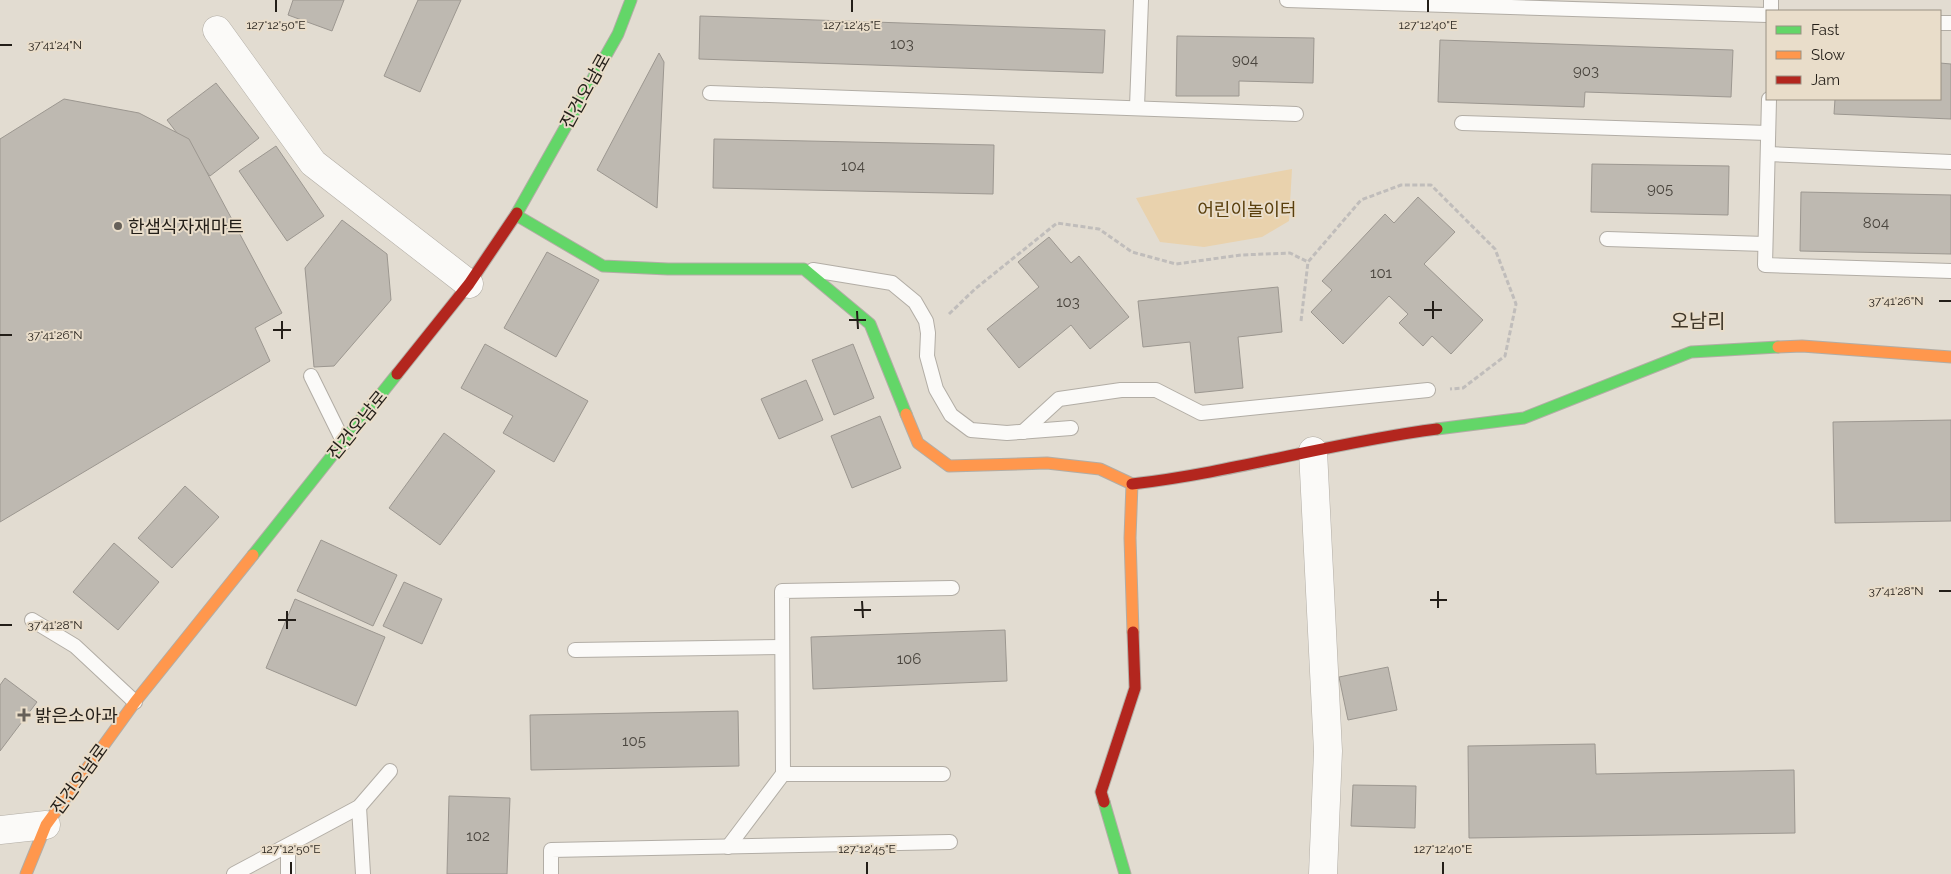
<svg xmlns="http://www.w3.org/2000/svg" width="1951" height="874" viewBox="0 0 1951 874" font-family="Raleway,'Noto Sans KR',sans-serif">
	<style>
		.green { fill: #e9d2ad }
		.building { fill: #beb9b1; stroke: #9c9790 }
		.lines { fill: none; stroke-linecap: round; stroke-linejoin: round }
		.lane-casing { stroke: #b2ada5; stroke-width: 16 }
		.street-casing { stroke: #b2ada5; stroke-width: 29 }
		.fast-casing { stroke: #b2ada5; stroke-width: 13 }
		.slow-casing { stroke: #b2ada5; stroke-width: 13 }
		.jam-casing { stroke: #b2ada5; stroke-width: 13 }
		.path { stroke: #c0bdbb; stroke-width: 3; stroke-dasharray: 5 2.5; stroke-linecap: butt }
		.lane { stroke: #fbfaf8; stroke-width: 14 }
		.street { stroke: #fbfaf8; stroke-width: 28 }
		.fast { stroke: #63d668; stroke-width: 11 }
		.slow { stroke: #ff974d; stroke-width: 11 }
		.jam { stroke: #b3261e; stroke-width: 11 }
		.ticks { fill: none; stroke: #231e18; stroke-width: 2 }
		.poi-dot { fill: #666059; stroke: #e9ddca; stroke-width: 2 }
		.labels { text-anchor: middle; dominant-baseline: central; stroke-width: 4; stroke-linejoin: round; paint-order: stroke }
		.number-label { font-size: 15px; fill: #4a453e }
		.street-label { font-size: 18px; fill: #231e18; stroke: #e9ddca }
		.park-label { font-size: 18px; fill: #593f0d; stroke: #e9ddca }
		.poi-label { font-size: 18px; fill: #231e18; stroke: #e9ddca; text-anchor: start }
		.quarter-label { font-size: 20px; fill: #403728; stroke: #e9ddca }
		.ticks-label { font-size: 12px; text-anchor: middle; fill: #231e18; stroke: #e9ddca; stroke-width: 4; stroke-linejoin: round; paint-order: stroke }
	</style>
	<rect width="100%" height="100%" fill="#e2dcd1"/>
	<!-- green -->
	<path class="green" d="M1292,169L1289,221L1262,237L1204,247L1160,242L1136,198Z"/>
	<!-- building -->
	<g class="building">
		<path d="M293,0H344L332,31L288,15Z"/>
		<path d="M418,0H461L420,92L384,76Z"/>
		<path d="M700,16L1105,30L1103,73L699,59Z"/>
		<path d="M1177,36L1314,38L1313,83L1239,81V96H1176Z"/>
		<path d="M1440,40L1733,50L1731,97L1585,92L1584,107L1438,102Z"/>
		<path d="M659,53L664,62L657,208L597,170Z"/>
		<path d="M1940,63L1951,64V119L1834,114L1835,99H1940Z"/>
		<path d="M216,83L259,138L210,176L167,120Z"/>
		<path d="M64,99L139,113L189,139L282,313L255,328L270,361L0,522V139Z"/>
		<path d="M714,139L994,145L993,194L713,188Z"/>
		<path d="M276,146L324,216L287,241L239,171Z"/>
		<path d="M1592,164L1729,166L1728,215L1591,212Z"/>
		<path d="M1801,192L1951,195V254L1800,251Z"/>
		<path d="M1418,197L1455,232L1424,264L1483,320L1451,354L1432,336L1423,346L1399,323L1408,314L1389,296L1343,344L1311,312L1332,290L1322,281L1385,214L1394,223Z"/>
		<path d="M342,220L387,254L391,300L334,366L314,367L305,268Z"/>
		<path d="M1049,237L1071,263L1079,256L1129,317L1090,349L1071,325L1019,368L987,329L1039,287L1018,262Z"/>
		<path d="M547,252L599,280L556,357L504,328Z"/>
		<path d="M1278,287L1282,332L1238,337L1243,388L1195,393L1190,342L1143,347L1138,301Z"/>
		<path d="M485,344L588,401L554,462L503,433L513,416L461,388Z"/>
		<path d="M853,344L874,398L834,415L812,360Z"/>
		<path d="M806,380L823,420L779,439L761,399Z"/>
		<path d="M880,416L901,468L852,488L831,436Z"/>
		<path d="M1951,420V521L1835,523L1833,422Z"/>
		<path d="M444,433L495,471L440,545L389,508Z"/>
		<path d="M185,486L219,517L172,568L138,538Z"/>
		<path d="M321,540L397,575L373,626L297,591Z"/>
		<path d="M114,543L159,582L118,630L73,592Z"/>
		<path d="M404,582L442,599L422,644L383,626Z"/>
		<path d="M295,599L385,637L356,706L266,668Z"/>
		<path d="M1005,630L1007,681L813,689L811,637Z"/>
		<path d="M1388,667L1397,710L1348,720L1339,677Z"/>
		<path d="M5,678L37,702L0,751V685Z"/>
		<path d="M738,711L739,766L531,770L530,715Z"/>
		<path d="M1595,744L1596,774L1794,770L1795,833L1469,838L1468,746Z"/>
		<path d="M1353,785L1416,786L1415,828L1351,826Z"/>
		<path d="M449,796L510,798L507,874H447Z"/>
	</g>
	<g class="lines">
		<defs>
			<g id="lane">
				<path d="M1287,0L1767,15"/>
				<path d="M1771,11V0"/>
				<path d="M1940,23H1951"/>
				<path d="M710,93L1296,114"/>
				<path d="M1769,99L1765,265L1951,271"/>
				<path d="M1137,107L1141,0"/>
				<path d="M1462,123L1768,133"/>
				<path d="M1768,154L1951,162"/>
				<path d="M1607,239L1765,244"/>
				<path d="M813,270L892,283L915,302L926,321L928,333L927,356L936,389L951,415L971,430L1007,433L1071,428"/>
				<path d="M311,376L344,443"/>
				<path d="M1023,432L1059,399L1121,390H1156L1201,413L1428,390"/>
				<path d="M32,620L75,646L135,702"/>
				<path d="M575,650L782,647"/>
				<path d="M783,774L782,591L952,588"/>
				<path d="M359,807L363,874"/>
				<path d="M288,846V874"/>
				<path d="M728,847L783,774H943"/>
				<path d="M234,874L359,807L390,771"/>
				<path d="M551,874V850L950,842"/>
			</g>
			<g id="street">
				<path d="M217,30L313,163L469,284"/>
				<path d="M1313,451L1328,751L1323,874"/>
				<path d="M0,830L46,825"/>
			</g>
			<g id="fast">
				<path d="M517,213L618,34L631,0"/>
				<path d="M516,215L603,266L668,269H804L870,324L906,414"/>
				<path d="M1437,429L1524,418L1691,352L1778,347"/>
				<path d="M253,555L397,374"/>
				<path d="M1104,802L1125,874"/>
			</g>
			<g id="slow">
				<path d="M1778,347L1802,346L1951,357"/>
				<path d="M906,414L918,443L949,466L1047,463L1100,469L1132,484L1130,538L1133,632"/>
				<path d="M26,874L46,825L135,702L253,555"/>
			</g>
			<g id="jam">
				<path d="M397,374L469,284L517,213"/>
				<path d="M1132,484C1235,472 1334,442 1437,429"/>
				<path d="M1104,802L1101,792L1135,688L1133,632"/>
			</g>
		</defs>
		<!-- lane casing -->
		<use href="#lane" class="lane-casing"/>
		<!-- street casing -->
		<use href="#street" class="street-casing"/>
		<!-- fast casing -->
		<use href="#fast" class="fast-casing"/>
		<!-- slow casing -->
		<use href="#slow" class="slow-casing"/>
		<!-- jam casing -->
		<use href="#jam" class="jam-casing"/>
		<!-- path -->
		<g class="path">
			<path d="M949,314L975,289L1057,223L1099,229L1132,252L1176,264L1241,255L1290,253L1308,262L1361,200L1401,185H1431L1495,249L1516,304L1505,356L1463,388L1450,389"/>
			<path d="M1301,321L1308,262"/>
		</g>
		<!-- lane -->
		<use href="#lane" class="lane"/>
		<!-- street -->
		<use href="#street" class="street"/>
		<!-- fast -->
		<use href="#fast" class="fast"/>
		<!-- slow -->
		<use href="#slow" class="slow"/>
		<!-- jam -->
		<use href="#jam" class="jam"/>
	</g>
	<!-- ticks -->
	<path class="ticks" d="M276,0V12M852,0V12M1428,0V12M0,45H12M1433,301V319M1939,301H1951M1424,310H1442M857,311L858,329M849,320H866M282,321V339M273,330H291M0,335H12M1438,591V608M1939,591H1951M1430,600H1447M862,601L863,618M854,610H871M287,611V629M278,620H296M0,625H12M291,862V874M867,862V874M1443,862V874"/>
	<!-- markers -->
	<g class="poi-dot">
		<circle cx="118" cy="226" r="5"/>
		<path d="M21.5 707.5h5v5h5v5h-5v5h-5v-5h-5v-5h5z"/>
	</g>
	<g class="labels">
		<!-- number labels -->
		<g class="number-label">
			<text x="902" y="44">103</text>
			<text x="1245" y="60">904</text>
			<text x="1586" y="71">903</text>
			<text x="853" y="166">104</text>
			<text x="1660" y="189">905</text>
			<text x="1876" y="223">804</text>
			<text x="1381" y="273">101</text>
			<text x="1068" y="302">103</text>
			<text x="909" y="659">106</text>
			<text x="634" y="741">105</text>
			<text x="478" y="836">102</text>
		</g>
		<!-- street labels -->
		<g class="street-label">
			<text transform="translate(585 91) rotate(-61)">진건오남로</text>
			<text transform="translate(357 425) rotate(-51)">진건오남로</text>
			<text transform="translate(79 779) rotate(-54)">진건오남로</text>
		</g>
		<!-- park labels -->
		<g class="park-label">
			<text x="1247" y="209">어린이놀이터</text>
		</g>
		<!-- poi labels -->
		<g class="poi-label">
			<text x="128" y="226">한샘식자재마트</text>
			<text x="35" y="715">밝은소아과</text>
		</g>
		<!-- quarter labels -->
		<g class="quarter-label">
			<text x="1698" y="321">오남리</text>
		</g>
	</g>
	<g class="ticks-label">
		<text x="276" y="29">127°12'50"E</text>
		<text x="852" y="29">127°12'45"E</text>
		<text x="1428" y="29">127°12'40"E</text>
		<text x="55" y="49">37°41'24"N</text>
		<text x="1896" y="305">37°41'26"N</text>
		<text x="55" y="339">37°41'26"N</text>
		<text x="1896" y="595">37°41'28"N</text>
		<text x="55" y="629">37°41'28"N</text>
		<text x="291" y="853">127°12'50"E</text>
		<text x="867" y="853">127°12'45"E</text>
		<text x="1443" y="853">127°12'40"E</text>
	</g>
	<!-- legend -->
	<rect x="1766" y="10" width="175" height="90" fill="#e9ddca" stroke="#9a9183"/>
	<rect x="1776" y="26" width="25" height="8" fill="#63d668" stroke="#9a9183"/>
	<text x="1811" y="35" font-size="15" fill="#231e18">Fast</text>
	<rect x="1776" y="51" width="25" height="8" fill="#ff974d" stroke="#9a9183"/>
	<text x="1811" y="60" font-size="15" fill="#231e18">Slow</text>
	<rect x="1776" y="76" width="25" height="8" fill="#b3261e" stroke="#9a9183"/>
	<text x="1811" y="85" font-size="15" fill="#231e18">Jam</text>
</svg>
